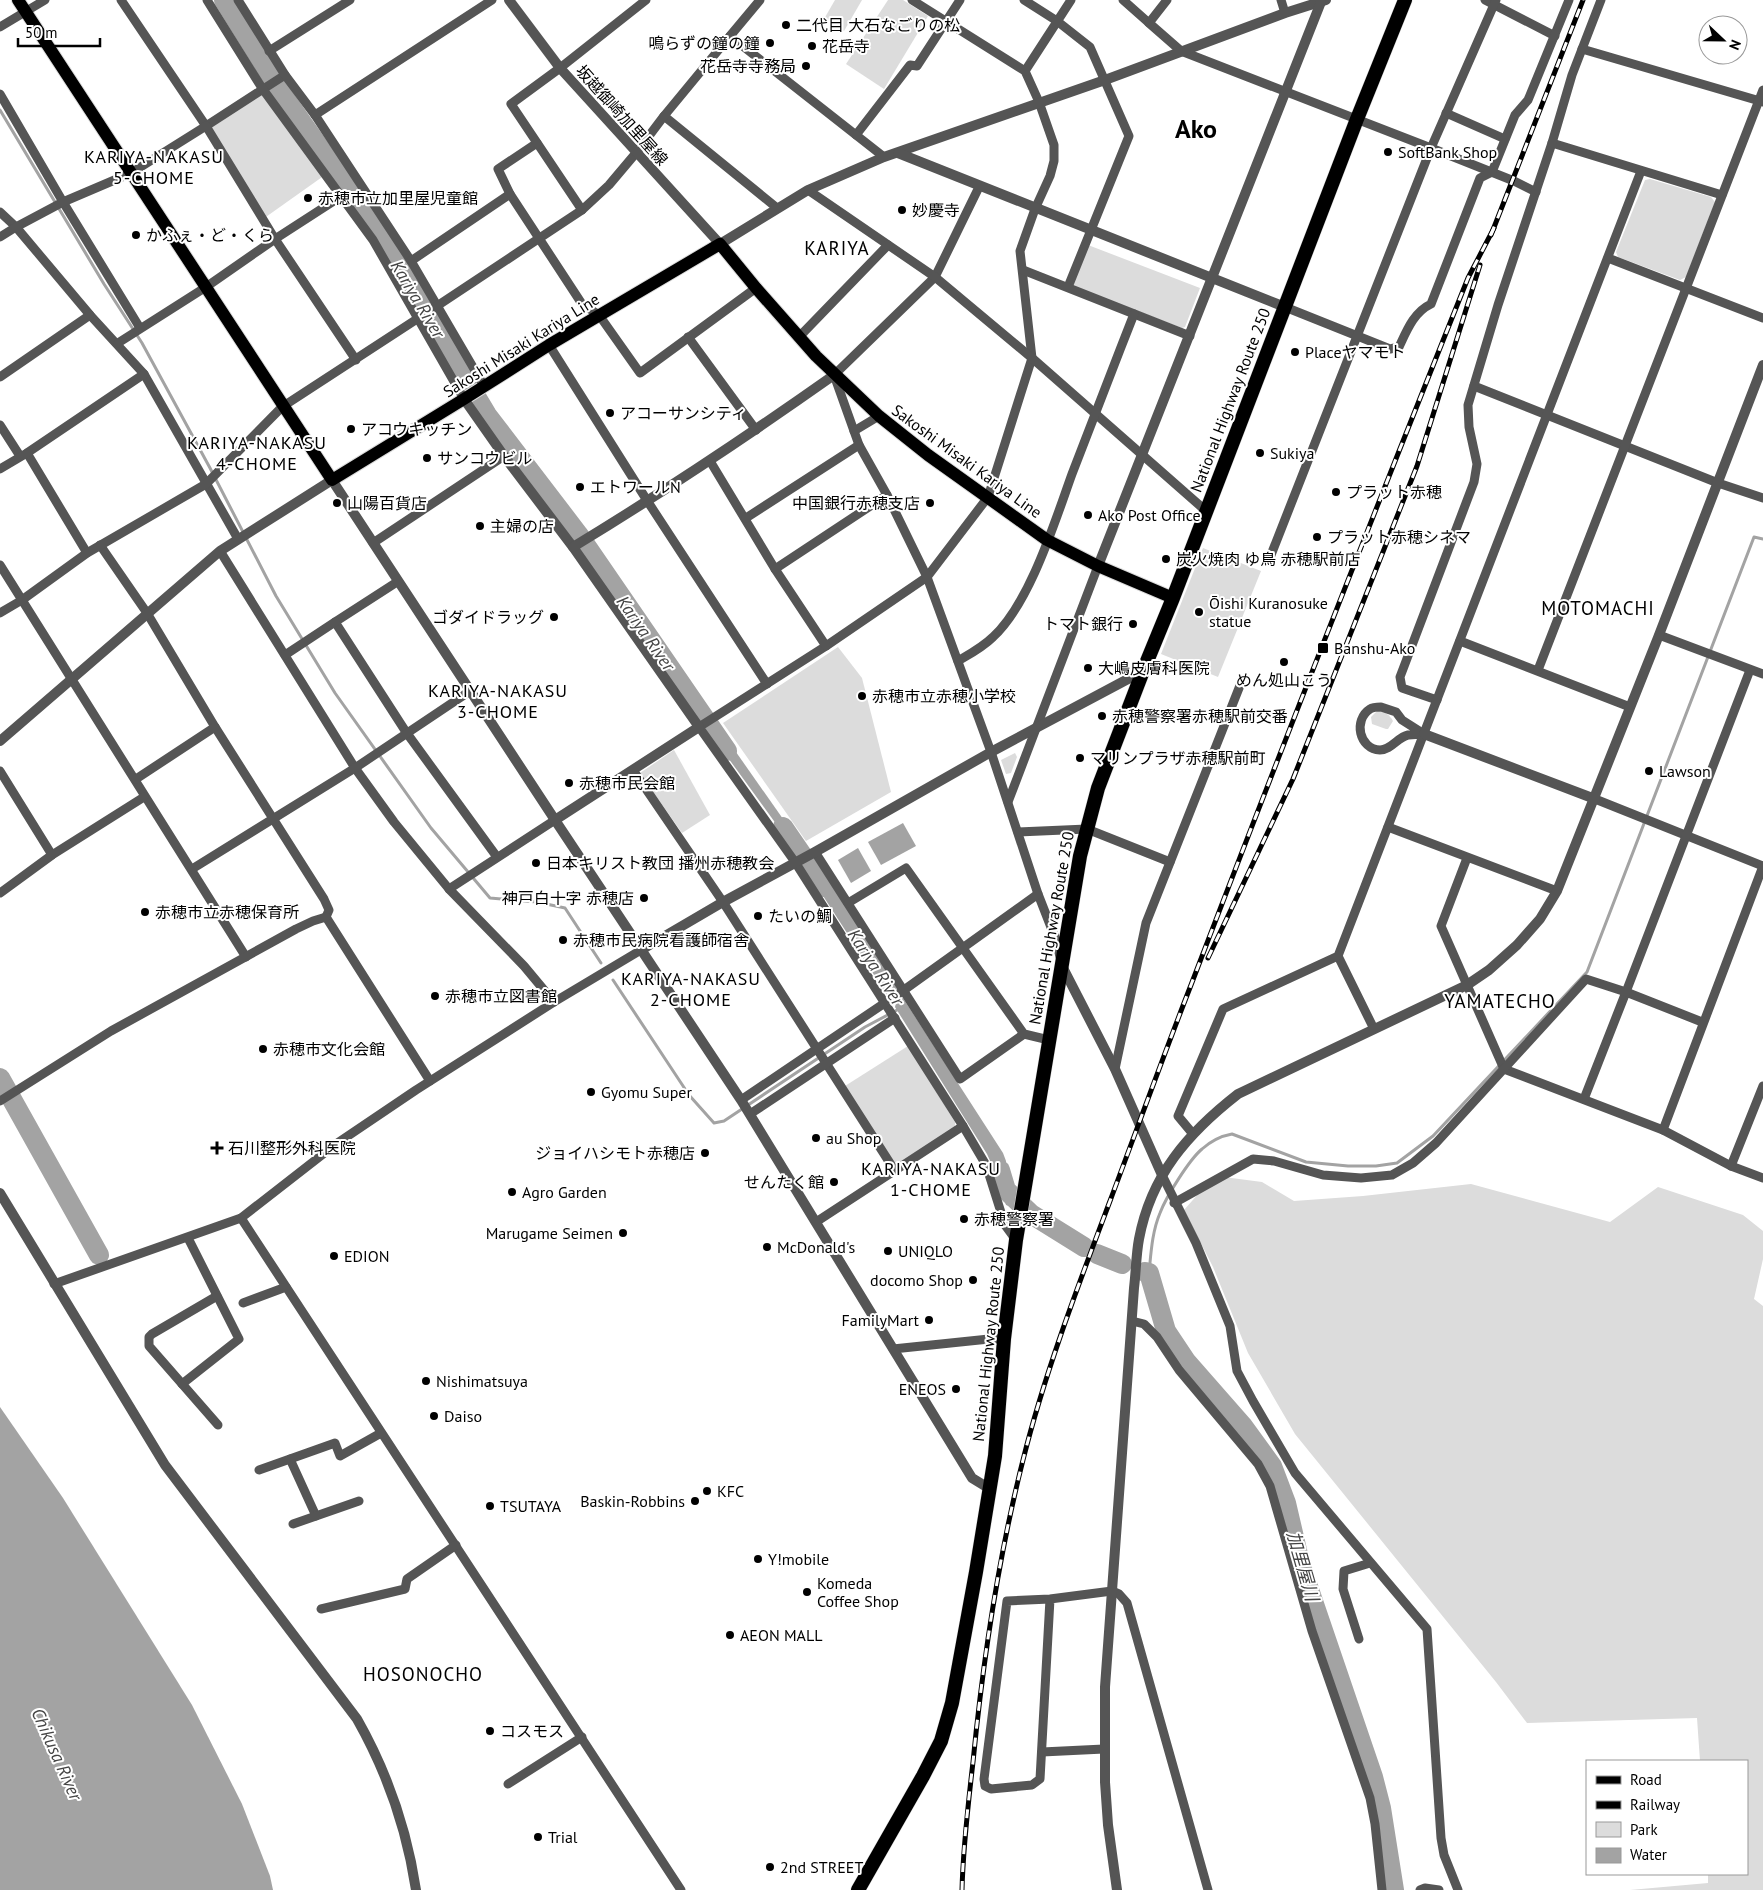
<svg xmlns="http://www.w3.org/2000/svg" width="1763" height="1890" viewBox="0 0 1763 1890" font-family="'PT Sans','Noto Sans JP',sans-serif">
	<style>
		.green { fill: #dcdcdc }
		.water { fill: #a3a3a3 }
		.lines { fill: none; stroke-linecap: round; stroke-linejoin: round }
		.stream { stroke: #a3a3a3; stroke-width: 3 }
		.river { stroke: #a3a3a3; stroke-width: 20 }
		.primary-casing { stroke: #dbdbdb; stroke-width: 14 }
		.trunk-casing { stroke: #dbdbdb; stroke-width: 15 }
		.minor { stroke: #555; stroke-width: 9 }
		.tertiary { stroke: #555; stroke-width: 10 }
		.primary { stroke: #000; stroke-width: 12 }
		.trunk { stroke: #000; stroke-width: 14 }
		.rail-casing { stroke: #000; stroke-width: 5 }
		.rail { stroke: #fff; stroke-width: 3; stroke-dasharray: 9; stroke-linecap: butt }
		.poi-dot { fill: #000; stroke: #fff; stroke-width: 2 }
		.labels { text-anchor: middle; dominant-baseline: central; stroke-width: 4; stroke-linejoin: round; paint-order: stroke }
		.poi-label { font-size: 16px; fill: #000; stroke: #fff; text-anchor: start }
		.street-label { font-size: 16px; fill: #000; stroke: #fff }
		.neighbourhood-label { font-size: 18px; letter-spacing: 1px; fill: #000; stroke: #fff }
		.water-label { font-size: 18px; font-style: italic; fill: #444; stroke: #fff }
		.quarter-label { font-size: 19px; letter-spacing: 1px; fill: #000; stroke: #fff }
		.town-label { font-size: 26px; font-weight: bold; fill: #000; stroke: #fff }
	</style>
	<rect width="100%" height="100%" fill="#fff"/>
	<!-- green -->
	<g class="green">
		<path d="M835,0H862L844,31L824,19Z"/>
		<path d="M888,0H903L928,16L884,89L846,64Z"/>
		<path d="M262,88L325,175L263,219L206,126Z"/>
		<path d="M1650,179L1711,197L1715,202L1686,277L1680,280L1618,257L1616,252L1645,180Z"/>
		<path d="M1088,245L1200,288L1185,327L1182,328L1075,287L1073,283Z"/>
		<path d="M1203,548L1261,571L1218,677L1161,654Z"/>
		<path d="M838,647L862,678L891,792L806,841L723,723Z"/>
		<path d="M1376,712C1384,711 1389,714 1393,721L1388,729H1386L1372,724L1371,717Z"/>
		<path d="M674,750L710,815L682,833L640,773Z"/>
		<path d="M1015,753L1017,757L1011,773L1006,774L1001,760Z"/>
		<path d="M908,1046L955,1122V1127L899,1163L893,1162L845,1086Z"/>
		<path d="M1224,1177L1262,1182L1294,1201L1363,1196L1471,1184L1610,1222L1658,1187L1743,1215L1763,1231V1259L1754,1299L1763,1306V1890H1630L1708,1883V1874H1747V1761H1700L1697,1718L1527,1723L1496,1682L1295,1434L1248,1353L1213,1267L1184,1210L1199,1193Z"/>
	</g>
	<!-- water -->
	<g class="water">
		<path d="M717,725L802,846L795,850L710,733L711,729Z"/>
		<path d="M903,823L916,846L881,865L868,842Z"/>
		<path d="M858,848L871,871L851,883L838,860Z"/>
		<path d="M817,862L898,988L887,995L807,871V867Z"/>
		<path d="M903,998L1003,1153L1006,1161L1007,1178L1011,1185L1009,1206L1006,1205L996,1174L987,1154L895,1007L896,1003Z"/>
		<path d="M0,1407L63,1498L192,1705L242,1804L270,1876L273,1890H0Z"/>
	</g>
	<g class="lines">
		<!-- stream -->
		<g class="stream">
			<path d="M0,110L104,284L142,343L210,468L276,596L335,693L431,828L490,898L537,902L565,908L601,963"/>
			<path d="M613,980L689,1095L714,1123L724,1121L865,1027L899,1009"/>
			<path d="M1149,1273C1151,1253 1152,1232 1160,1213C1166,1197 1189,1160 1202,1149C1211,1141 1221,1136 1232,1134L1306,1162L1348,1166H1376L1397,1163L1433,1136L1587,972L1754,537L1763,539"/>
		</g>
		<!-- river -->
		<g class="river">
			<path d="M224,0L284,97L371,221L487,415L578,534L727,751"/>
			<path d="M783,827L824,887"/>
			<path d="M0,1078L99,1255"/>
			<path d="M1000,1170L1006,1190L1031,1214L1084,1247"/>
			<path d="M1097,1254L1122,1264"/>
			<path d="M1145,1272L1149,1273L1166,1331L1186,1361L1243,1426L1272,1466L1286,1503L1300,1563L1373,1777L1381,1808L1394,1890"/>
		</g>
		<defs>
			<path id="primary" d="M18,0L332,480L464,399L549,345L720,244L756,288L816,356L879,416L928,455L1047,540L1098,566L1173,598"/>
			<path id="trunk" d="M858,1890L923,1776L941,1741L952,1703L976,1572L995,1456L1004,1339L1016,1240L1080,856L1098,788L1143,671L1173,598L1357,119L1405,0"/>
		</defs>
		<!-- primary casing -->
		<use href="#primary" class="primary-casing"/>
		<!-- trunk casing -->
		<use href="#trunk" class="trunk-casing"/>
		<!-- minor -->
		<g class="minor">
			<path d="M121,0L206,126L285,75"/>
			<path d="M207,0L262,88L373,240L464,399"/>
			<path d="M238,0L285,75L315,115L411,261"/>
			<path d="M912,0L1025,71L1039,102L1054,145V161L1050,176L1035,209L1020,251L1032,358L988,497L927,577L826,646L699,727L795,862L963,1126L986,1165L1005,1225L1016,1240"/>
			<path d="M1024,0L1057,21L1090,47L1129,136L1068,287"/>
			<path d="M1123,0L1149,23"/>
			<path d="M1167,0L1149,23L1181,51L1431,148L1514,181L1536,192"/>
			<path d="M1281,0L1285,13"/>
			<path d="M1485,0L1555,36"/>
			<path d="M0,27L45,0"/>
			<path d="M730,36L760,0"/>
			<path d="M1582,49L1763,102"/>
			<path d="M269,51L350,0"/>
			<path d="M1025,71L1071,0"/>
			<path d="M0,94L63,202L140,328"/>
			<path d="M1446,113L1505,139"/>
			<path d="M315,115L492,0"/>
			<path d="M664,116L777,208"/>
			<path d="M856,135L910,65L917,66L960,0"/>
			<path d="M1552,143L1722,195"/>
			<path d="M979,187L935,277L834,375L859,445L887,495L927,577L991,752L1038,894L1056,940L1060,957"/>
			<path d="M808,190L935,277L1032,358L1206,511"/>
			<path d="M510,194L498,169L537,143"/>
			<path d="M582,210L511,104L560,68L646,0"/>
			<path d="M0,212L16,227L90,315L144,374L238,539"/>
			<path d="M0,237L16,227L63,202L131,173L206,126L275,239L340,197"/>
			<path d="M1608,258L1763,318"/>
			<path d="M1023,270L1190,336"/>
			<path d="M1285,307L1390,349L1399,347C1407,330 1414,312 1431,304L1480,178L1492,172L1515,115L1528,100L1569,0"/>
			<path d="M688,337L756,430"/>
			<path d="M799,337L888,245"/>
			<path d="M118,343L206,287L275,239L356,360"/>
			<path d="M549,345L648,502L767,684"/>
			<path d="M0,377L90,315"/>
			<path d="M484,386L411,261L510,194L582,304L599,315L640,373L756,288"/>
			<path d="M1474,386L1718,483L1763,498"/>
			<path d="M0,425L20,456"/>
			<path d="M854,431L879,416"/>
			<path d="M27,453L87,553"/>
			<path d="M710,461L775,569L826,646"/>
			<path d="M0,469L27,453L144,374"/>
			<path d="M746,518L859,445"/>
			<path d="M373,543L504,456"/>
			<path d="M100,545L147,613L215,727L324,899L329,910L326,917"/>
			<path d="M220,551L355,768L394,822L449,889L524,966L554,1002"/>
			<path d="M1269,560L1431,148L1496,0"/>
			<path d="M0,565L246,957"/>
			<path d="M775,569L887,495"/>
			<path d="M397,582L335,622L406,732L497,857"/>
			<path d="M0,613L22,600L87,553L206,484L282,407L437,306L582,210L609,185L636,153L664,116L730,36L884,157"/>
			<path d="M1659,635L1763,674"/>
			<path d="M1460,641L1630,707"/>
			<path d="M285,655L335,622"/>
			<path d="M958,661C970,654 983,647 993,637C1030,603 1055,521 1072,474C1093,420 1113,367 1134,314"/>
			<path d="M1538,670L1763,90"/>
			<path d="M1437,700L1402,688L1400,677L1474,482L1477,464L1469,427L1468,405L1498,305L1552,143L1572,75L1601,0"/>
			<path d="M1381,707L1396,712L1402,720L1424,734C1419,735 1413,734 1408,735C1398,737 1391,750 1380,750C1359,749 1353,720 1370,709C1373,707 1378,707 1381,707Z"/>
			<path d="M633,770L723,902L895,1171"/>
			<path d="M0,771L52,855"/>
			<path d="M136,779L215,727"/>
			<path d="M1595,799L1763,866"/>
			<path d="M1008,802L1098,566"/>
			<path d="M1388,827L1557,891"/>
			<path d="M1018,832L1087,829L1170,862"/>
			<path d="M815,852L960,1079L1024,1034"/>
			<path d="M1467,858L1441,926L1504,1069L1663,1130L1731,1166L1763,1178"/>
			<path d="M192,869L355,768L470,691"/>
			<path d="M449,889L555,820"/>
			<path d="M0,893L52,855L144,797"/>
			<path d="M848,903L906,868L1024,1034L1049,1040"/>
			<path d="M326,917L430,1081"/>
			<path d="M1338,956L1374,1029"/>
			<path d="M1115,1069L1146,923L1241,683"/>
			<path d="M1584,1099L1626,992L1702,1022"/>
			<path d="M741,1100L904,990L1038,894"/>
			<path d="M0,1101L111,1031L296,929L313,921L326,917"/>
			<path d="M750,1114L895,1018"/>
			<path d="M1663,1130L1763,866"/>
			<path d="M1193,1134L1178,1116L1223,1009L1338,956L1641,171"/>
			<path d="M1731,1166L1763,1086"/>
			<path d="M1162,1175L1196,1243L1230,1326L1237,1371L1253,1401L1295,1473L1427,1629L1441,1838L1444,1855L1458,1890"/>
			<path d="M1174,1203L1253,1159L1274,1161L1323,1175L1361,1178L1392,1175L1413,1163L1436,1143L1586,979L1626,992L1750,670"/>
			<path d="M241,1218L681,1890"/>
			<path d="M816,1222L963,1126"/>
			<path d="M54,1284L241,1218L336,1144L416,1090L554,1002L641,950"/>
			<path d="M217,1296L152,1334L149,1337V1346L218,1425"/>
			<path d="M243,1303L286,1287"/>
			<path d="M1132,1321L1144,1324L1157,1337L1179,1370L1258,1464L1270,1486L1312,1631L1370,1798L1375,1824L1382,1890"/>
			<path d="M893,1349L989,1339H1004"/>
			<path d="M182,1384L239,1339L188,1238"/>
			<path d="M290,1459L316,1516"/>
			<path d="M259,1470L335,1443L340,1456L381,1433"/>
			<path d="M293,1524L359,1501"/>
			<path d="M1050,1599L1040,1779L1032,1785L991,1789L985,1786L984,1779L1007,1601L1050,1599L1112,1591L1119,1594L1127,1603L1208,1890"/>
			<path d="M321,1609L405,1589L407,1579L456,1545"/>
			<path d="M1359,1639L1343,1589L1344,1571L1370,1563"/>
			<path d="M1042,1752L1104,1749"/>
			<path d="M508,1784L582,1737"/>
			<path d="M1420,1890L1425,1888L1439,1890"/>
		</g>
		<!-- tertiary -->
		<g class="tertiary">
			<path d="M509,0L560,68L720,244L808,190L884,157L1105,80L1285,13L1326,0"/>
			<path d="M898,153L1285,307"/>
			<path d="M464,399L504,456L573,547L699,727L555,820"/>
			<path d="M573,547C662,493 749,435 834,375"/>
			<path d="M1098,566L1321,2"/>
			<path d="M1424,734L1595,799"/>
			<path d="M0,741L220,551L332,480L555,820L741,1100L972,1478L990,1489"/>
			<path d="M641,950L723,902L815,852L991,752L1143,671"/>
			<path d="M1062,966L1115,1069L1162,1175"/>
			<path d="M0,1193L165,1465L357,1719C387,1772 407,1830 416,1890"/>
			<path d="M1117,1890L1108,1825L1105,1782V1687L1134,1288C1136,1272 1136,1255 1139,1239C1151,1175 1188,1133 1238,1094L1467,985L1489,970L1517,945L1540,919L1557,891L1659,635L1763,365"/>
		</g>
		<!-- primary -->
		<use href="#primary" class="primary"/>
		<!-- trunk -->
		<use href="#trunk" class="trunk"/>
		<defs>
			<g id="rail">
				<path d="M1491,235L1583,0"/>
				<path d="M1208,958L1293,779L1417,466L1480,265"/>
				<path d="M962,1890C963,1847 968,1805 973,1762C983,1660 998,1559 1023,1460C1045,1372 1078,1286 1110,1201C1137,1129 1163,1057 1191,985C1281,749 1374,513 1468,278L1494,228"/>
			</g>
		</defs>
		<!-- rail casing -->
		<use href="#rail" class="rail-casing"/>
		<!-- rail -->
		<use href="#rail" class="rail"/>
	</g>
	<!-- markers -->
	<g class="poi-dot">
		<circle cx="786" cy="25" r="5"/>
		<circle cx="770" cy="43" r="5"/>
		<circle cx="812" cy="46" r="5"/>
		<circle cx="806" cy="66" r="5"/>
		<circle cx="1388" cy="152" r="5"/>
		<circle cx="308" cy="198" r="5"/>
		<circle cx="902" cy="210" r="5"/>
		<circle cx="136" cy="235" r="5"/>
		<circle cx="1295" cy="352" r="5"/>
		<circle cx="610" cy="413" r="5"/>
		<circle cx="351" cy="429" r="5"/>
		<circle cx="1260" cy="453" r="5"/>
		<circle cx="427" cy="458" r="5"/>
		<circle cx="580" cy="487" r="5"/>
		<circle cx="1336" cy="492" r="5"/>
		<circle cx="337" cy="503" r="5"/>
		<circle cx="930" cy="503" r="5"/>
		<circle cx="1088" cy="515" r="5"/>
		<circle cx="480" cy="526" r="5"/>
		<circle cx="1317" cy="537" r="5"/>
		<circle cx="1166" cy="559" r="5"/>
		<circle cx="1199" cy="612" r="5"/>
		<circle cx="554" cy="617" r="5"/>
		<circle cx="1133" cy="624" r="5"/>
		<rect x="1317" y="642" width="12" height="12" rx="2.5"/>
		<circle cx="1284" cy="662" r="5"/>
		<circle cx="1088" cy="668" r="5"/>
		<circle cx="862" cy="696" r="5"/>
		<circle cx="1102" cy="716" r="5"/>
		<circle cx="1080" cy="758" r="5"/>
		<circle cx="1649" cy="771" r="5"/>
		<circle cx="569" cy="783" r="5"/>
		<circle cx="536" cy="863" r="5"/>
		<circle cx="644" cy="898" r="5"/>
		<circle cx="145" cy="912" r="5"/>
		<circle cx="758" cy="916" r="5"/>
		<circle cx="563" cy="940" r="5"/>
		<circle cx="435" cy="996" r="5"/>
		<circle cx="263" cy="1049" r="5"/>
		<circle cx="591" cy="1092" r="5"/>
		<circle cx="816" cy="1138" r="5"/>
		<path d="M214.5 1140.5h5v5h5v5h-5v5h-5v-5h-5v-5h5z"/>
		<circle cx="705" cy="1153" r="5"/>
		<circle cx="834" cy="1182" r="5"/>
		<circle cx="512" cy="1192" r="5"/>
		<circle cx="964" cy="1219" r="5"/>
		<circle cx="623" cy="1233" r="5"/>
		<circle cx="767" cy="1247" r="5"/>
		<circle cx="888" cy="1251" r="5"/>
		<circle cx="334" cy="1256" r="5"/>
		<circle cx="973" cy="1280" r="5"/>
		<circle cx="929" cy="1320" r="5"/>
		<circle cx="426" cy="1381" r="5"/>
		<circle cx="956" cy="1389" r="5"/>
		<circle cx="434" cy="1416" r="5"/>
		<circle cx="707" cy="1491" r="5"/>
		<circle cx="695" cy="1501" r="5"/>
		<circle cx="490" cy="1506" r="5"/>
		<circle cx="758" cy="1559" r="5"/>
		<circle cx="807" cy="1592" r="5"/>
		<circle cx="730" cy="1635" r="5"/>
		<circle cx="490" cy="1731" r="5"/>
		<circle cx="538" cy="1837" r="5"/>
		<circle cx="770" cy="1867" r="5"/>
	</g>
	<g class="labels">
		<!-- poi labels -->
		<g class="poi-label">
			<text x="796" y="25">二代目 大石なごりの松</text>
			<text x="760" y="43" text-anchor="end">鳴らずの鐘の鐘</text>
			<text x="822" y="46">花岳寺</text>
			<text x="796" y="66" text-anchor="end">花岳寺寺務局</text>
			<text x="1398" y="152">SoftBank Shop</text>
			<text x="318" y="198">赤穂市立加里屋児童館</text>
			<text x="912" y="210">妙慶寺</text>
			<text x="146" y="235">かふぇ・ど・くら</text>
			<text x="1305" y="352">Placeヤマモト</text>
			<text x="620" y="413">アコーサンシティ</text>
			<text x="361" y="429">アコウキッチン</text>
			<text x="1270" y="453">Sukiya</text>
			<text x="437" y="458">サンコウビル</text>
			<text x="590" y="487">エトワールN</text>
			<text x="1346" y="492">プラット赤穂</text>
			<text x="347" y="503">山陽百貨店</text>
			<text x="920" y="503" text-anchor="end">中国銀行赤穂支店</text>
			<text x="1098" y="515">Ako Post Office</text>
			<text x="490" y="526">主婦の店</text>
			<text x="1327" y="537">プラット赤穂シネマ</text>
			<text x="1176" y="559">炭火焼肉 ゆ鳥 赤穂駅前店</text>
			<text x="1209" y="603">Ōishi Kuranosuke<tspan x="1209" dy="18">statue</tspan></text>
			<text x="544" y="617" text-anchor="end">ゴダイドラッグ</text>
			<text x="1123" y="624" text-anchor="end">トマト銀行</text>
			<text x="1334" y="648">Banshu-Ako</text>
			<text x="1098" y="668">大嶋皮膚科医院</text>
			<text x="1284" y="680" text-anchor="middle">めん処山こう</text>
			<text x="872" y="696">赤穂市立赤穂小学校</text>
			<text x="1112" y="716">赤穂警察署赤穂駅前交番</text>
			<text x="1090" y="758">マリンプラザ赤穂駅前町</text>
			<text x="1659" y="771">Lawson</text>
			<text x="579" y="783">赤穂市民会館</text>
			<text x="546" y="863">日本キリスト教団 播州赤穂教会</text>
			<text x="634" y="898" text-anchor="end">神戸白十字 赤穂店</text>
			<text x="155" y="912">赤穂市立赤穂保育所</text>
			<text x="768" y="916">たいの鯛</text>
			<text x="573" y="940">赤穂市民病院看護師宿舎</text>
			<text x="445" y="996">赤穂市立図書館</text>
			<text x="273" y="1049">赤穂市文化会館</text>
			<text x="601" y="1092">Gyomu Super</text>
			<text x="826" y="1138">au Shop</text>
			<text x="228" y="1148">石川整形外科医院</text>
			<text x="695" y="1153" text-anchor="end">ジョイハシモト赤穂店</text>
			<text x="824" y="1182" text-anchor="end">せんたく館</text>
			<text x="522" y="1192">Agro Garden</text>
			<text x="974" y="1219">赤穂警察署</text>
			<text x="613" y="1233" text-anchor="end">Marugame Seimen</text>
			<text x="777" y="1247">McDonald's</text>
			<text x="898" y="1251">UNIQLO</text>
			<text x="344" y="1256">EDION</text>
			<text x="963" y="1280" text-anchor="end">docomo Shop</text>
			<text x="919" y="1320" text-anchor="end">FamilyMart</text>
			<text x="436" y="1381">Nishimatsuya</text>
			<text x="946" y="1389" text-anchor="end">ENEOS</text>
			<text x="444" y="1416">Daiso</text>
			<text x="717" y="1491">KFC</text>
			<text x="685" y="1501" text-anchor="end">Baskin-Robbins</text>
			<text x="500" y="1506">TSUTAYA</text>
			<text x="768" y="1559">Y!mobile</text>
			<text x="817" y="1583">Komeda<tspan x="817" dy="18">Coffee Shop</tspan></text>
			<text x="740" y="1635">AEON MALL</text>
			<text x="500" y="1731">コスモス</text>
			<text x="548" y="1837">Trial</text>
			<text x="780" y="1867">2nd STREET</text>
		</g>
		<!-- street labels -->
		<g class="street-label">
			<text transform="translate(622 115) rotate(48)">坂越御崎加里屋線</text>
			<text transform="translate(521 345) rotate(-32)">Sakoshi Misaki Kariya Line</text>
			<text transform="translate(1230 400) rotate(-69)">National Highway Route 250</text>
			<text transform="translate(967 461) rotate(36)">Sakoshi Misaki Kariya Line</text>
			<text transform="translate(1051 928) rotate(-80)">National Highway Route 250</text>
			<text transform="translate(988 1344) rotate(-84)">National Highway Route 250</text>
		</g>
		<!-- neighbourhood labels -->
		<g class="neighbourhood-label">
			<text x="154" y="156">KARIYA-NAKASU<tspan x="154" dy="21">5-CHOME</tspan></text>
			<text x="257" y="442">KARIYA-NAKASU<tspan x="257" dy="21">4-CHOME</tspan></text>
			<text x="498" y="690">KARIYA-NAKASU<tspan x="498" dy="21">3-CHOME</tspan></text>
			<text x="691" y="978">KARIYA-NAKASU<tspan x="691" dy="21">2-CHOME</tspan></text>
			<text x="931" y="1168">KARIYA-NAKASU<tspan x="931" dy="21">1-CHOME</tspan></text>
		</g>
		<!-- water labels -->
		<g class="water-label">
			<text transform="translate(418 299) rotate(59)">Kariya River</text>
			<text transform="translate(646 633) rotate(55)">Kariya River</text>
			<text transform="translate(876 967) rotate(57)">Kariya River</text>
			<text transform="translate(1303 1566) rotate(74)">加里屋川</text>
			<text transform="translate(57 1754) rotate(66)">Chikusa River</text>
		</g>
		<!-- quarter labels -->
		<g class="quarter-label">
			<text x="837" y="248">KARIYA</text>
			<text x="1598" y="608">MOTOMACHI</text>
			<text x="1500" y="1001">YAMATECHO</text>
			<text x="423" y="1674">HOSONOCHO</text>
		</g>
		<!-- town labels -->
		<g class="town-label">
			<text x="1196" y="128">Ako</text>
		</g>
	</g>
	<!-- legend -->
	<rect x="1586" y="1760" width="162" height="115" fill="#ffffff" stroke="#999999"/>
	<rect x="1596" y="1776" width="25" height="8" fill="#000000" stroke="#999999"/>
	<text x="1630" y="1785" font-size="15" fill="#000000">Road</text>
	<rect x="1596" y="1801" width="25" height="8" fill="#000000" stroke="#999999"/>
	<text x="1630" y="1810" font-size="15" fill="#000000">Railway</text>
	<rect x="1596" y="1822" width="25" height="15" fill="#dcdcdc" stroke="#999999"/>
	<text x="1630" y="1835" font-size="15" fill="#000000">Park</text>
	<rect x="1596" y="1848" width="25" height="15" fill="#a3a3a3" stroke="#999999"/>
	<text x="1630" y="1860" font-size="15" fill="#000000">Water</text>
	<!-- north arrow -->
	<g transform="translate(1723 40) rotate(112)"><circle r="24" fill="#ffffff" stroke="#999999"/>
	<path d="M0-4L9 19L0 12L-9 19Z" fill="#000000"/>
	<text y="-8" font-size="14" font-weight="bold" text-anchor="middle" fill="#000000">N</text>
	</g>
	<!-- scale -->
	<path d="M18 38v8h82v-8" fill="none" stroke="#000000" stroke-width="2.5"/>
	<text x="25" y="38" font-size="15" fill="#000000" stroke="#ffffff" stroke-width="4" paint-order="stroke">50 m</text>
</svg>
